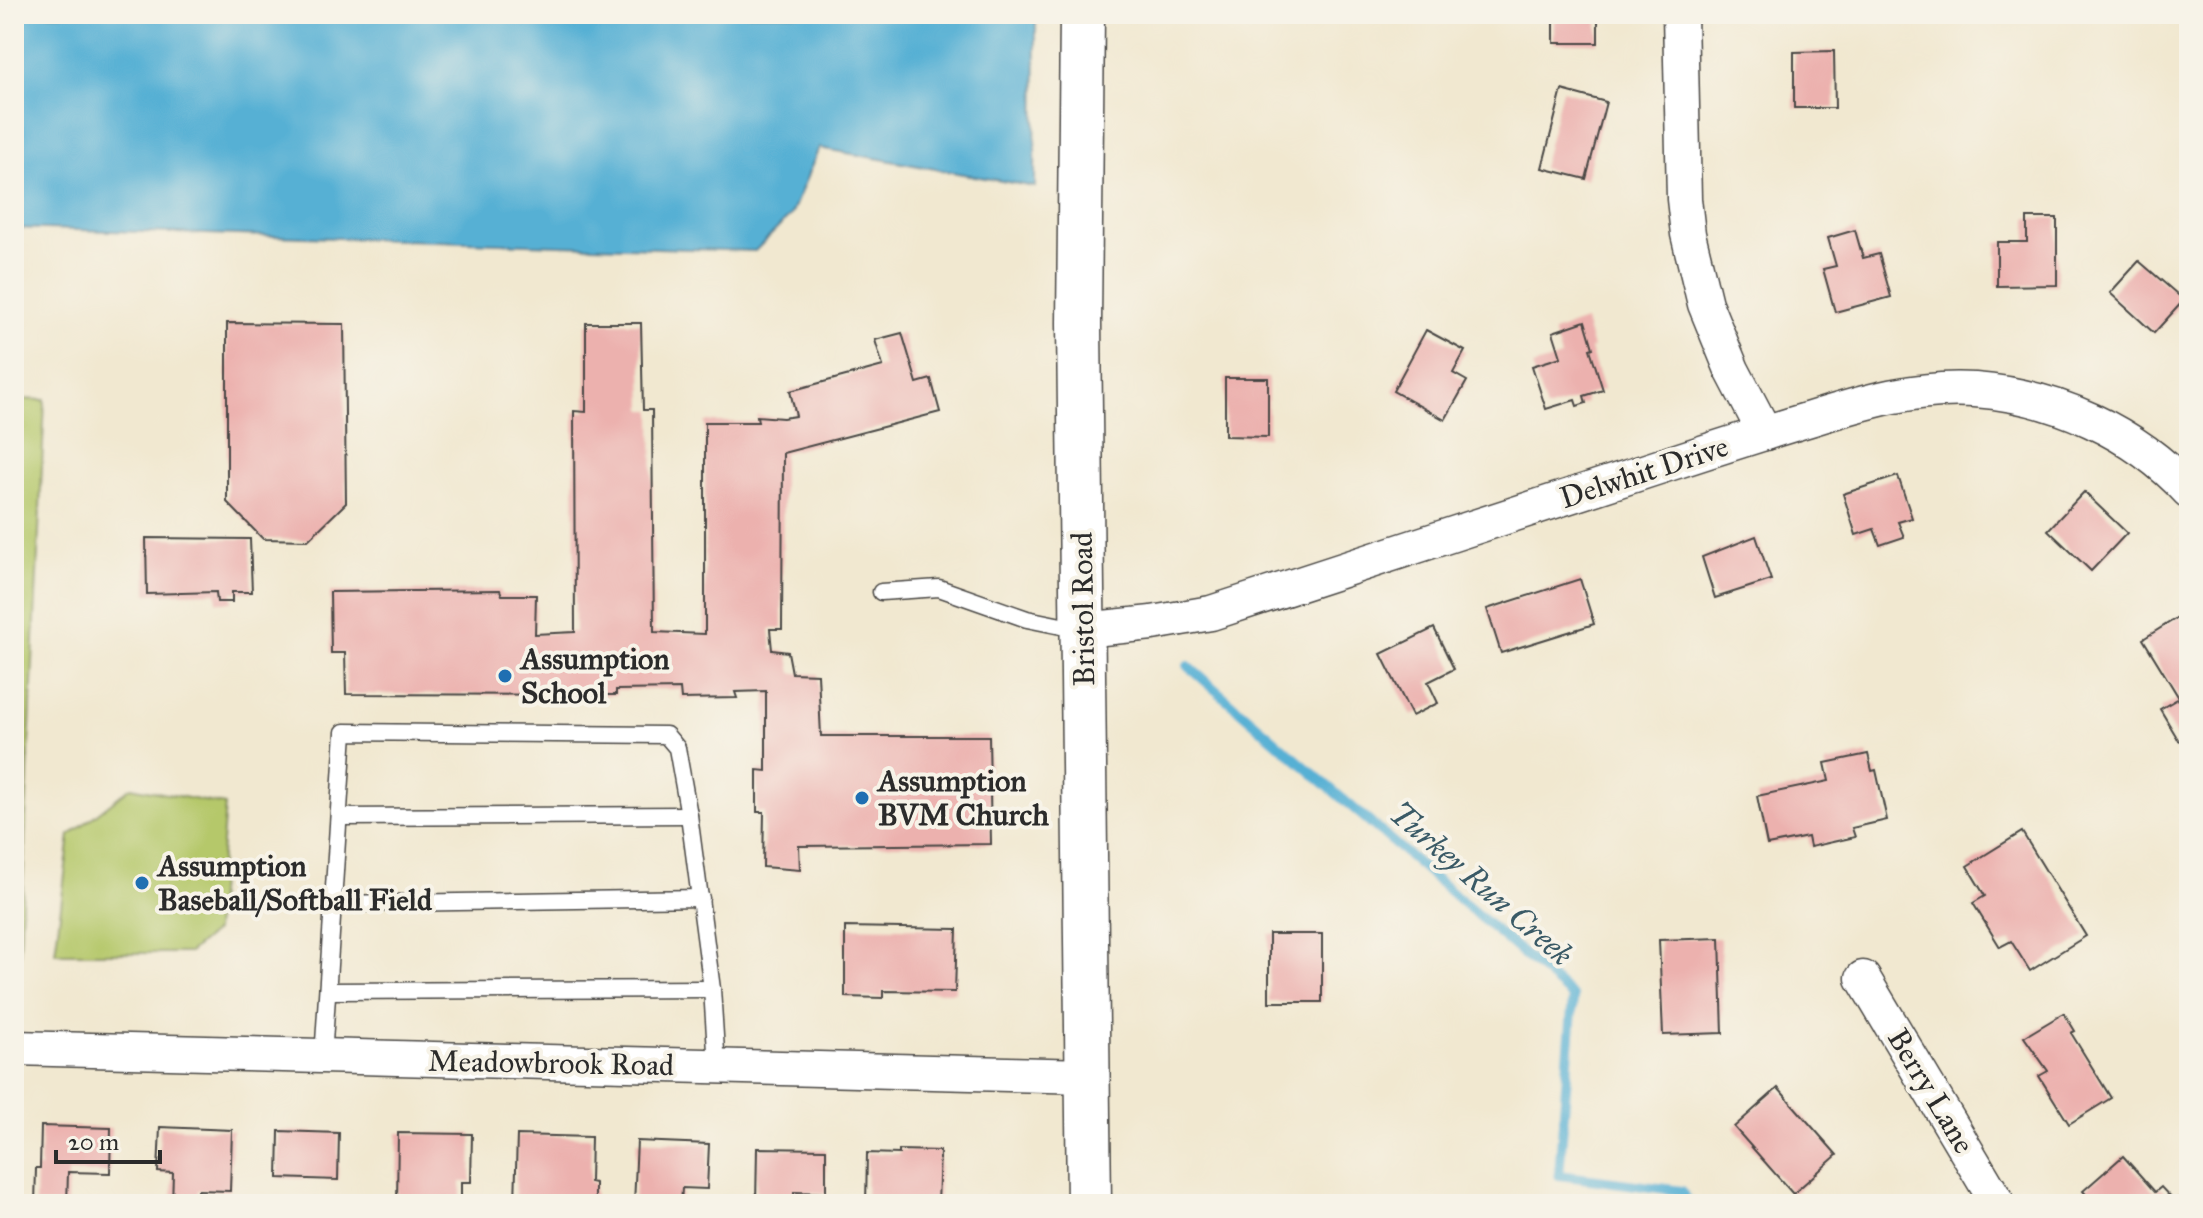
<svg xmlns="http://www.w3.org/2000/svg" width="2203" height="1218" viewBox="0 0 2203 1218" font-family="'IM FELL Great Primer',serif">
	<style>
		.green { fill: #b5c86b; stroke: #707a4b; stroke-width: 2 }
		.water { fill: #56b0d4; stroke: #406e80; stroke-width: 2 }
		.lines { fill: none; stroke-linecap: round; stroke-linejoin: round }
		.stream { stroke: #56b0d4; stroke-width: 10 }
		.building { fill: #ecb1ae }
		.service-casing { stroke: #494744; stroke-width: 19 }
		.minor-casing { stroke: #494744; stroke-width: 37 }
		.secondary-casing { stroke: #494744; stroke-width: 47 }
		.service { stroke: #fff; stroke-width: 16 }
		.minor { stroke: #fff; stroke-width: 34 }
		.secondary { stroke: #fff; stroke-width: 44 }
		.poi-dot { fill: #1f6fb2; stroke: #f7f3e8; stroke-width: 3 }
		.labels { text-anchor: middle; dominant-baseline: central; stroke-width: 8; stroke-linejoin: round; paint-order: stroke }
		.street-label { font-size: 30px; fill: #2b2b2b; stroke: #f7f3e8 }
		.poi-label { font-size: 30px; font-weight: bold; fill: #2b2b2b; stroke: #f7f3e8; text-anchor: start }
		.water-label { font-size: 32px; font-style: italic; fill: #3a5a66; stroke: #f7f3e8 }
	</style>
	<rect width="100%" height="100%" fill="#f7f3e8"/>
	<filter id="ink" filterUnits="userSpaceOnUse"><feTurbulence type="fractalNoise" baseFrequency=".0125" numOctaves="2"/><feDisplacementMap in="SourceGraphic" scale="16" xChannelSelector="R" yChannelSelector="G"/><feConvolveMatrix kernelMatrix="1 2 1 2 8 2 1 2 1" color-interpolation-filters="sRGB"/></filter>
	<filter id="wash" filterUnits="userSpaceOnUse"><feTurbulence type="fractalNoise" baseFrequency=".006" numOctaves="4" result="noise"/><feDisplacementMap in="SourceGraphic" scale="32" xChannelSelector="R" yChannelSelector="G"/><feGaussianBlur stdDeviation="1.8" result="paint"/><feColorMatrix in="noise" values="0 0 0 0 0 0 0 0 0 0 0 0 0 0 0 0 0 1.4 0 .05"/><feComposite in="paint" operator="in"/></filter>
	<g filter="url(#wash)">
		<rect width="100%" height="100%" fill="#f1e8d0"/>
		<!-- green -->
		<g class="green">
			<path d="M14,399L45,400L18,990H14Z"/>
			<path d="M131,787L225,805L215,931L189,953H55L70,835Z"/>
		</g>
		<!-- water -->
		<path class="water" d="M14,14H1036L1035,187L819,148L791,215L755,251L14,228Z"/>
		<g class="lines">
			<!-- stream -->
			<path class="stream" d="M1188,666L1573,997L1559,1175L1682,1191L1688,1204"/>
		</g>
		<g id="blocks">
			<!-- building -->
			<g class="building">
				<rect x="1554" y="14" width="44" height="29"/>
				<path d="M1834,51L1835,108H1794V52Z"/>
				<path d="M1562,90L1606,102L1586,179L1542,168Z"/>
				<path d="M2027,218H2057V285L1997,286V242H2027Z"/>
				<path d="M1855,230L1863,258L1879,254L1891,297L1835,312L1823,269L1836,266L1828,238Z"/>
				<path d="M2139,261L2184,300L2154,333L2110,293Z"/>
				<path d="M1585,321L1593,348L1590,349L1603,390L1584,396L1586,403L1577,406L1575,400L1546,409L1532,366L1561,357L1553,332Z"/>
				<path d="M227,323L344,324L346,503L308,540L263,539L227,502Z"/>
				<path d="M586,323H641L643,410H652L654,632L705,634V422H758L757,416L783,418L796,416L790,391L883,366L875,340L902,333L917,383L931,379L940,412L783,453L782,629H770L772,650L788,652L792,673L818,674L821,736H989L991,844L799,846L800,870L763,867L764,812H757V770L766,771V691L735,692L737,698L681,699L680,689L616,690V695L346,694L345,653H331L330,592L500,590L502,595H536L535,634L575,632L574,411L586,412Z"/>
				<path d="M1426,330L1465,351L1453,373L1467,381L1445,420L1393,391Z"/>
				<path d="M1225,378H1268V437L1225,436Z"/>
				<path d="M1898,476L1912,518L1898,522L1904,537L1880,545L1874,529L1856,535L1843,494Z"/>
				<path d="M2084,492L2127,533L2091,571L2048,530Z"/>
				<path d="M1756,536L1771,580L1715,598L1702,557Z"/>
				<path d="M146,538L250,539L252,592H232V602H217L216,592L147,594Z"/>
				<path d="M1580,579L1594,624L1501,653L1487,609Z"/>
				<path d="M2180,616L2189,631V735L2179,741L2160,709L2179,698L2143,639Z"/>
				<path d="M1434,628L1454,669L1428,682L1438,703L1412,716L1381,654Z"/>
				<path d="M1868,754L1872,771L1876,770L1887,820L1852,828L1855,837L1810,847L1808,837L1767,845L1757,796L1829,781L1825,763Z"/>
				<path d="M2022,832L2086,936L2030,971L2011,941L2000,947L1973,903L1985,896L1967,866Z"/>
				<path d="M845,927L957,929L955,992L883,991V998L845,997Z"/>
				<rect x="1269" y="934" width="53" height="68"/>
				<path d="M1720,938L1723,1033L1663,1035L1659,940Z"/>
				<path d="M2064,1013L2075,1031L2071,1033L2111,1098L2069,1124L2039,1076L2048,1071L2024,1037Z"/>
				<path d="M1778,1088L1837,1155L1793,1194L1734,1127Z"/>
				<path d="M41,1126L111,1128L110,1173L68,1172L67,1204H35L36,1168H40Z"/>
				<path d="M160,1127L232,1130L230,1191L198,1190V1204H172L173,1173L158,1172Z"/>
				<path d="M279,1131L339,1133L338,1180L278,1178Z"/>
				<path d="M398,1133L472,1134L471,1182H461V1204H397Z"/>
				<path d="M517,1135L591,1137L590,1182L595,1183V1204L515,1203Z"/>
				<path d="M637,1141L709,1144L707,1189L682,1188L681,1204H634Z"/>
				<path d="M757,1148L826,1149V1193L794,1192V1204H756Z"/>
				<path d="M899,1150L940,1151L938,1204H866L867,1153L899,1154Z"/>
				<path d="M2123,1156L2155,1192L2161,1187L2174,1201L2177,1198L2182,1204H2094L2083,1191Z"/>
			</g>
		</g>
	</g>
	<g filter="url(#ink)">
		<use href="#blocks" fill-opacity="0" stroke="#494744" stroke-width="2"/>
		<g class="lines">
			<defs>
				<g id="service">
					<path d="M881,592L939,588L1027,619L1081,630"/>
					<path d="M341,817L689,815"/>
					<path d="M334,904L701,898"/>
					<path d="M329,991L712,989"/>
					<path d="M323,1058L344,732L666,735L677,748L689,815L712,989L717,1067"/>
				</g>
				<g id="minor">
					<path d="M1680,14L1684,199L1688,234L1705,304L1732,370L1765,433"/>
					<path d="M1083,630L1152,623L1211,613C1364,563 1518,513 1671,463C1717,448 1763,433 1810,419C1864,402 1917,386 1975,390C2055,396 2135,432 2189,491"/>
					<path d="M1863,978L1998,1204"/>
					<path d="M14,1048L1088,1076"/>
				</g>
				<path id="secondary" d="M1082,14L1079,324L1089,1204"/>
			</defs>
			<!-- service casing -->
			<use href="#service" class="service-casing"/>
			<!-- minor casing -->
			<use href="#minor" class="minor-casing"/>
			<!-- secondary casing -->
			<use href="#secondary" class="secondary-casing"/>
			<!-- service -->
			<use href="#service" class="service"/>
			<!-- minor -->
			<use href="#minor" class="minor"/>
			<!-- secondary -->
			<use href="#secondary" class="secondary"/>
		</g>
	</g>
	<!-- markers -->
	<g class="poi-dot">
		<circle cx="505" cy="676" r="8"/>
		<circle cx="862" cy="798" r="8"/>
		<circle cx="142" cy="883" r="8"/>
	</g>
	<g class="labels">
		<!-- street labels -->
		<g class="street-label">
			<text transform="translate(1644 472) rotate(-18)">Delwhit Drive</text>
			<text transform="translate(1083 609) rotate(-91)">Bristol Road</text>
			<text transform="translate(551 1063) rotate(1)">Meadowbrook Road</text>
			<text transform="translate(1931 1091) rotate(59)">Berry Lane</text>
		</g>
		<!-- poi labels -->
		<g class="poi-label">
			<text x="521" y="659">Assumption<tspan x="521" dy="34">School</tspan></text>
			<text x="878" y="781">Assumption<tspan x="878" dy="34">BVM Church</tspan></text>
			<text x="158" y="866">Assumption<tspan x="158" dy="34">Baseball/Softball Field</tspan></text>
		</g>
		<!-- water labels -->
		<g class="water-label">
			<text transform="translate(1481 884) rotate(41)">Turkey Run Creek</text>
		</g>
	</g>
	<!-- margin -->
	<rect width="2203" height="1218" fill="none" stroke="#f7f3e8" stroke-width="48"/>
	<!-- scale -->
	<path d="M56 1150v12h104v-12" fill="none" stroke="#2b2b2b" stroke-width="4"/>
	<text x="68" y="1150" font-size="24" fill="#2b2b2b" stroke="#f7f3e8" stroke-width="6" paint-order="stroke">20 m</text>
</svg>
